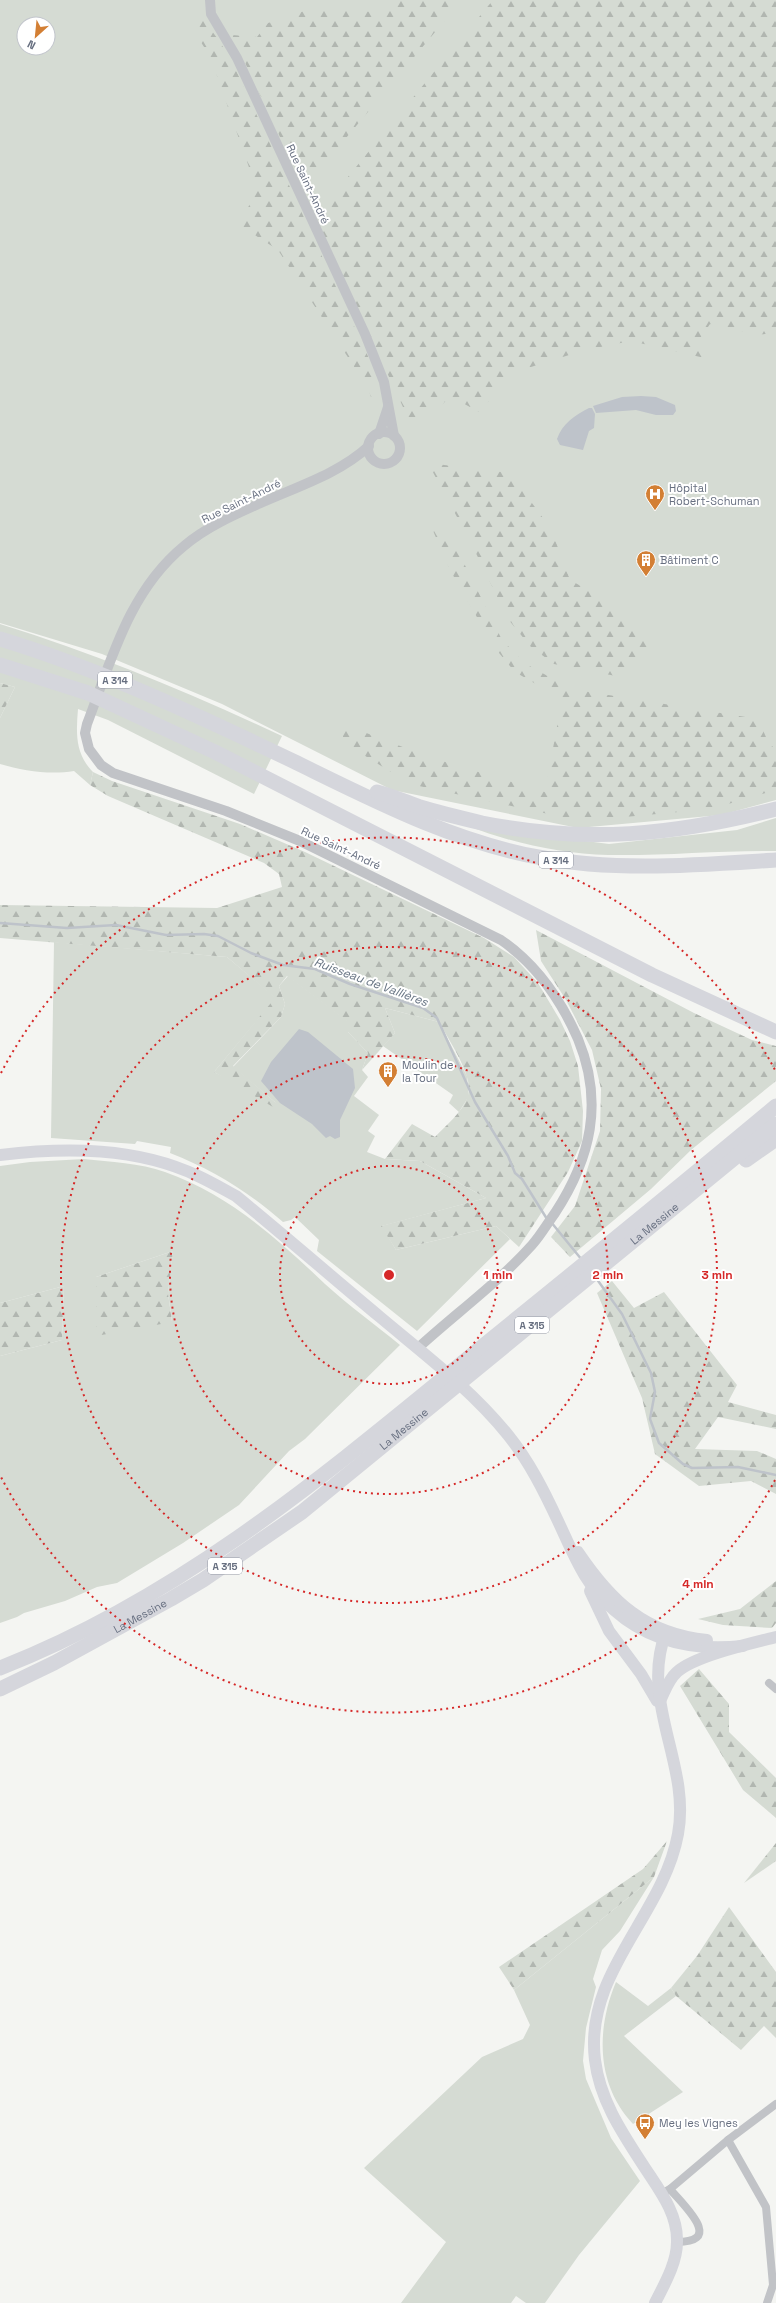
<svg xmlns="http://www.w3.org/2000/svg" width="776" height="2303" viewBox="0 0 776 2303" font-family="'Space Grotesk',sans-serif">
	<style>
		.grass { fill: #d5dbd3; fill-rule: evenodd }
		.forest { fill: url(#forest-firs) }
		.water { fill: #bec3ca }
		.lines { fill: none; stroke-linecap: round; stroke-linejoin: round }
		.stream { stroke: #bec3ca; stroke-width: 2.5 }
		.minor { stroke: #c1c3c7; stroke-width: 8 }
		.tertiary { stroke: #c1c3c7; stroke-width: 10 }
		.secondary { stroke: #d5d6dc; stroke-width: 12 }
		.motorway { stroke: #d5d6dc; stroke-width: 15 }
		.ring { fill: none; stroke: #d62828; stroke-width: 2; stroke-dasharray: 2 4 }
		.labels { text-anchor: middle; dominant-baseline: central; stroke-width: 4; stroke-linejoin: round; paint-order: stroke }
		.shield { fill: #fff; stroke: #959aa6; stroke-width: 1 }
		.shield-label { font-size: 10px; font-weight: bold; fill: #676f80 }
		.street-label { font-size: 11px; fill: #676f80; stroke: #fff }
		.poi-label { font-size: 11px; fill: #676f80; stroke: #fff; text-anchor: start }
		.water-label { font-size: 12px; font-style: italic; fill: #687584; stroke: #fff }
		.centre { fill: #d62828; stroke: #fff; stroke-width: 2 }
		.ring-label { font-size: 12px; text-anchor: middle; font-weight: bold; fill: #d62828; stroke: #fff; stroke-width: 4; stroke-linejoin: round; paint-order: stroke }
	</style>
	<defs>
		<pattern id="forest-firs" width="22" height="20" patternUnits="userSpaceOnUse"><rect width="22" height="20" fill="#d5dbd3"/><path d="M5 1l3.5 6h-7zM16 11l3.5 6h-7z" fill="#b1b6b0"/></pattern>
	</defs>
	<rect width="100%" height="100%" fill="#f4f5f2"/>
	<!-- grass -->
	<g class="grass">
		<path d="M0,0H776V800L721,815L578,828L392,790L222,704L102,654L0,623ZM24,24H48V48H24Z"/>
		<path d="M0,624C97,654 190,693 282,736L254,794L108,720L78,709C76,733 75,754 93,772L90,785L74,771C50,775 24,771 0,764V718L15,687L0,683Z"/>
		<path d="M776,818V851C720,850 664,856 608,855C561,854 512,843 468,826L609,844L737,830Z"/>
		<path d="M54,942L227,957L276,998L214,1072L276,1103L233,1067L281,1017L285,1004L279,986L288,976L349,1022L348,1032L368,1053L362,1070L368,1077L354,1096L379,1115L368,1131L375,1136L367,1152L385,1159L420,1161L486,1198L382,1226L396,1250L496,1226L510,1239L417,1331L317,1251L319,1240L295,1217L291,1220L283,1222C249,1192 213,1170 170,1153L171,1147L137,1141L135,1144L51,1138Z"/>
		<path d="M385,1008L439,1022L467,1076L469,1096L459,1112L449,1103L453,1095L383,1046L395,1033Z"/>
		<path d="M84,1159C110,1162 140,1163 165,1172C228,1194 278,1239 325,1284C349,1306 376,1325 400,1345L305,1439L289,1451L239,1505L183,1543L117,1583L97,1587L65,1601L24,1613L17,1617L0,1623V1356L62,1340L64,1286L0,1303V1166L30,1162ZM173,1251L168,1293L172,1321L96,1277Z"/>
		<path d="M654,1877L620,1931L602,1950L593,1979L596,1987L586,2028L583,2061L586,2079L611,2138L640,2181L579,2255L545,2303H526L516,2296L511,2303H401L446,2242L364,2168L482,2057L523,2039L530,2025L514,1990Z"/>
		<path d="M616,1982L648,2006L671,1988L676,1996L624,2036L683,2092L633,2124C596,2085 596,2029 616,1982Z"/>
	</g>
	<!-- forest -->
	<g class="forest">
		<path d="M397,0H462L304,188L232,35L257,37L268,23L310,9L380,12Z"/>
		<path d="M493,0H776V332L759,335L710,324L699,340L709,359L631,341L585,350L515,372L479,412L450,396L442,405L409,420L315,217Z"/>
		<path d="M200,15L220,42L234,66L372,365L377,400L373,403L368,388L278,250L239,225L257,190L210,56L189,24Z"/>
		<path d="M428,463L510,473L551,529L570,580L613,604L653,648L621,677L554,664L530,646L508,619L471,543Z"/>
		<path d="M431,526L455,545L502,640L526,664L571,689L758,719L769,744L776,749V790L711,809L581,821L410,784L343,742V724L426,756L545,792L562,699L515,672L494,647L450,570Z"/>
		<path d="M0,683L15,687L0,718Z"/>
		<path d="M93,772L112,781L240,824L305,852L484,938L514,957L538,983L560,1020L570,1041L578,1066L583,1111L582,1141L568,1172L519,1247L496,1226L396,1250L381,1226L486,1198L420,1161L385,1159L412,1124L435,1137C446,1125 462,1113 468,1096C475,1078 448,1039 439,1022L385,1008L395,1033L362,1070L368,1053L348,1032V1022L287,976L279,986L285,1004L281,1017L233,1066L276,1103L273,1107L214,1072L275,998L227,957L0,938V905L217,908L282,887L279,874L264,863L108,796L90,785Z"/>
		<path d="M536,930L694,1013L752,1040L776,1046V1081L691,1150L651,1189L570,1257L551,1237L575,1206L600,1131L601,1089L592,1050L566,1000L541,961Z"/>
		<path d="M173,1251L168,1293L172,1322L96,1336V1277Z"/>
		<path d="M612,1281L634,1308L664,1292L737,1385L728,1402L776,1415V1429L718,1417L695,1449L757,1451L776,1459V1494L751,1481L699,1486L655,1454L642,1398L597,1293Z"/>
		<path d="M64,1286L62,1340L0,1356V1303Z"/>
		<path d="M776,1581V1623L772,1628L723,1625L698,1619L740,1609Z"/>
		<path d="M699,1669L729,1704V1732L776,1778V1818L743,1790L680,1686Z"/>
		<path d="M667,1841L654,1877L514,1990L499,1967L643,1869Z"/>
		<path d="M776,1843V1861L744,1883Z"/>
		<path d="M729,1907L776,1972V2038L764,2026L741,2050L676,1996L671,1988L697,1956Z"/>
	</g>
	<!-- water -->
	<g class="water">
		<path d="M641,396L656,397L675,405L676,411L673,415H656L636,410L596,413L593,406L622,397Z"/>
		<path d="M589,408H592L595,414L594,428L589,431L583,450L560,445L557,439C562,424 575,415 589,408Z"/>
		<path d="M299,1029L308,1032L353,1069L355,1088L340,1120V1137L335,1139L330,1136L326,1138L312,1124L280,1103L261,1081L271,1062Z"/>
	</g>
	<g class="lines">
		<!-- stream -->
		<g class="stream">
			<path d="M0,923L67,928L116,925L166,935L204,934L218,936L251,953L283,965L315,969L350,984L423,1008L437,1018L475,1102L508,1156L515,1173L522,1179L547,1219"/>
			<path d="M551,1222L582,1260"/>
			<path d="M596,1278L622,1314L651,1373L655,1392L650,1419L659,1443L683,1464L692,1468L738,1467L776,1475"/>
		</g>
		<!-- minor -->
		<g class="minor">
			<path d="M769,1683L776,1689"/>
			<path d="M728,2140L766,2207L773,2285L767,2303"/>
			<path d="M670,2189C683,2205 725,2242 677,2242"/>
			<path d="M661,2194L670,2189L728,2140L776,2104"/>
		</g>
		<!-- tertiary -->
		<g class="tertiary">
			<path d="M210,0L211,14L237,58L365,334L384,382L394,436"/>
			<circle cx="384" cy="448" r="16"/>
			<path d="M379,434L388,407"/>
			<path d="M369,446C340,473 299,486 263,502C236,514 206,527 184,546C129,591 111,661 87,724L85,733L89,749L101,765L113,773L226,811L300,841L501,940C536,964 561,1000 578,1039C604,1102 591,1158 555,1213C547,1224 541,1235 532,1245C498,1283 455,1314 418,1348"/>
		</g>
		<!-- secondary -->
		<g class="secondary">
			<path d="M0,1155C66,1147 137,1147 198,1176C211,1182 223,1189 236,1196C285,1236 332,1277 380,1317C424,1354 472,1390 508,1435C529,1461 544,1491 558,1521C574,1555 584,1584 614,1610C651,1643 695,1651 743,1646"/>
			<path d="M578,1552C611,1601 645,1634 707,1640"/>
			<path d="M590,1591L609,1631L641,1674L657,1701"/>
			<path d="M660,1701C665,1691 668,1680 677,1672C694,1656 752,1643 776,1637"/>
			<path d="M655,2303C664,2285 677,2263 677,2242C678,2214 660,2191 645,2168C623,2134 600,2101 595,2060C584,1972 663,1916 678,1834C691,1764 639,1702 666,1632"/>
		</g>
		<!-- motorway -->
		<g class="motorway">
			<path d="M0,639C102,670 197,715 293,761C371,799 451,841 538,857C616,872 697,865 776,860"/>
			<path d="M0,665L88,693L215,752L652,975L776,1032"/>
			<path d="M377,792C392,796 406,802 420,807C440,813 461,818 482,823C587,844 673,835 776,809"/>
			<path d="M746,1160L776,1139"/>
			<path d="M0,1668C175,1600 318,1481 462,1363C567,1278 672,1193 776,1106"/>
			<path id="s1" d="M0,1689L54,1663L171,1599L203,1580L302,1512L776,1124"/>
		</g>
	</g>
	<!-- distance rings -->
	<g class="ring">
		<circle cx="389" cy="1275" r="109"/>
		<circle cx="389" cy="1275" r="219"/>
		<circle cx="389" cy="1275" r="328"/>
		<path d="M775 1480A437 437 0 0 1 1 1477M1 1073A437 437 0 0 1 775 1070"/>
	</g>
	<!-- icons -->
	<defs>
		<symbol id="hospital-pin" viewBox="-11 -11 22 30"><path d="M0 17L-7.5 6A9.5 9.5 0 1 1 7.5 6Z" fill="#d37f34" stroke="#fff"/><path d="M-5-5h3v3.5h4V-5h3V5h-3V1.5h-4V5h-3Z" fill="#fff"/></symbol>
		<symbol id="building-pin" viewBox="-11 -11 22 30"><path d="M0 17L-7.5 6A9.5 9.5 0 1 1 7.5 6Z" fill="#d37f34" stroke="#fff"/><path d="M-4-6H4V6H1V3H-1V6H-4ZM-2.5-4.3h1.7v1.8h-1.7ZM.8-4.3h1.7v1.8H.8ZM-2.5-1h1.7V.8h-1.7ZM.8-1h1.7V.8H.8Z" fill="#fff"/></symbol>
		<symbol id="bus-pin" viewBox="-11 -11 22 30"><path d="M0 17L-7.5 6A9.5 9.5 0 1 1 7.5 6Z" fill="#d37f34" stroke="#fff"/><path d="M-5-6H5V4H4V6H2V4H-2V6H-4V4H-5ZM-3.5-4V0h7V-4ZM-3.5 1.2v1.5H-2V1.2ZM2 1.2v1.5H3.5V1.2Z" fill="#fff"/></symbol>
	</defs>
	<g fill-rule="evenodd">
		<use href="#hospital-pin" x="644" y="483" width="22" height="30"/>
		<use href="#building-pin" x="635" y="549" width="22" height="30"/>
		<use href="#building-pin" x="377" y="1060" width="22" height="30"/>
		<use href="#bus-pin" x="634" y="2112" width="22" height="30"/>
	</g>
	<g class="labels">
		<!-- shield labels -->
		<g class="shield">
			<rect x="98" y="672" width="34" height="16" rx="3"/>
			<rect x="539" y="852" width="34" height="16" rx="3"/>
			<rect x="515" y="1317" width="34" height="16" rx="3"/>
			<rect x="208" y="1558" width="34" height="16" rx="3"/>
		</g>
		<g class="shield-label">
			<text x="115" y="680">A 314</text>
			<text x="556" y="860">A 314</text>
			<text x="532" y="1325">A 315</text>
			<text x="225" y="1566">A 315</text>
		</g>
		<!-- street labels -->
		<g class="street-label">
			<text transform="translate(308 184) rotate(65)">Rue Saint-André</text>
			<text transform="translate(241 501) rotate(-26)">Rue Saint-André</text>
			<text transform="translate(341 848) rotate(25)">Rue Saint-André</text>
			<text stroke="none"><textPath href="#s1" startOffset="806">La Messine</textPath></text>
			<text stroke="none"><textPath href="#s1" startOffset="482">La Messine</textPath></text>
			<text stroke="none"><textPath href="#s1" startOffset="158">La Messine</textPath></text>
		</g>
		<!-- poi labels -->
		<g class="poi-label">
			<text x="669" y="488">Hôpital<tspan x="669" dy="13">Robert-Schuman</tspan></text>
			<text x="660" y="560">Bâtiment C</text>
			<text x="402" y="1065">Moulin de<tspan x="402" dy="13">la Tour</tspan></text>
			<text x="659" y="2123">Mey les Vignes</text>
		</g>
		<!-- water labels -->
		<g class="water-label">
			<text transform="translate(371 982) rotate(20)">Ruisseau de Vallières</text>
		</g>
	</g>
	<circle cx="389" cy="1275" r="6" class="centre"/>
	<g class="ring-label">
		<text x="498" y="1279">1 min</text>
		<text x="608" y="1279">2 min</text>
		<text x="717" y="1279">3 min</text>
		<text x="698" y="1588">4 min</text>
	</g>
	<!-- north arrow -->
	<g transform="translate(36 36) rotate(207)"><circle r="19" fill="#ffffff" stroke="#c2c5cc"/>
	<path d="M0-3L7 15L0 10L-7 15Z" fill="#d37f34"/>
	<text y="-6" font-size="11" font-weight="bold" text-anchor="middle" fill="#676f80">N</text>
	</g>
</svg>
